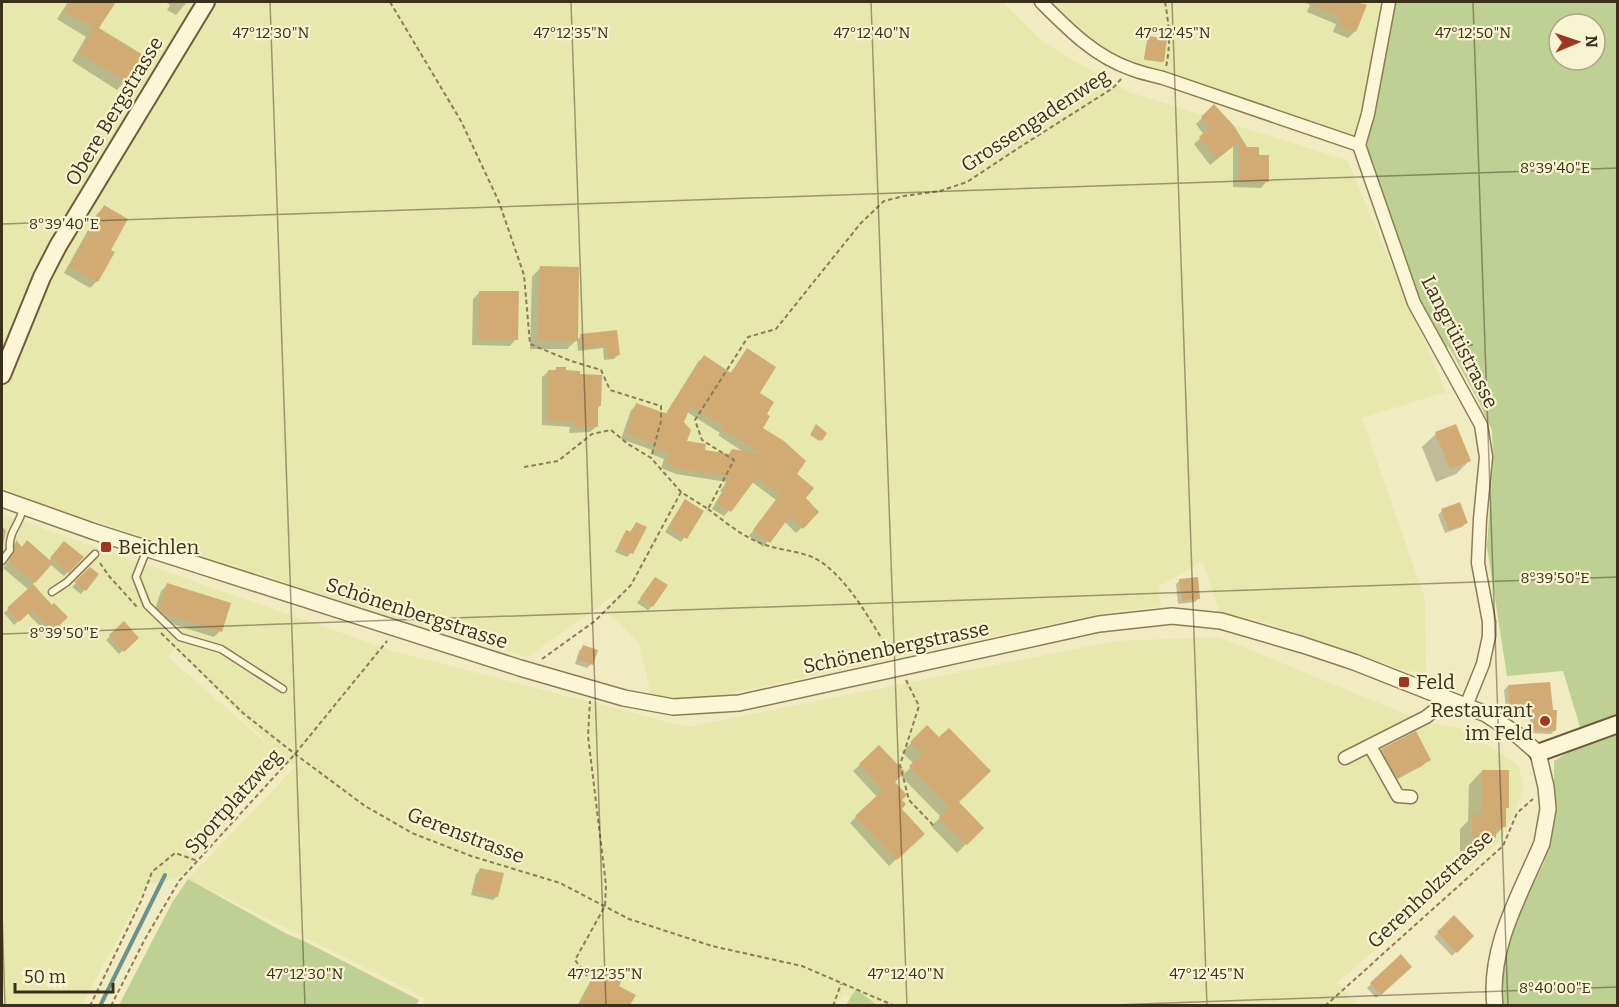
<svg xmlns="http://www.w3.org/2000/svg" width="1619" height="1007" viewBox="0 0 1619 1007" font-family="Bitter,serif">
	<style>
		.farmland { fill: #e7e8ad; fill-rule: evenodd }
		.green { fill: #bfd094; fill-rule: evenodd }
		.shadow { fill: #0003; fill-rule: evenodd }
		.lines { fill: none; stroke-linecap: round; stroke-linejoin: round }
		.stream { stroke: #6a928f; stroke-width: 4 }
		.building { fill: #d2ab74; fill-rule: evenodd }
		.service-casing { stroke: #8c7c57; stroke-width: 9 }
		.minor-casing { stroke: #8c7c57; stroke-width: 15 }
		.tertiary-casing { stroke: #8c7c57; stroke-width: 18 }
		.secondary-casing { stroke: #6e5d3a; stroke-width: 20 }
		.path { stroke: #8c7c57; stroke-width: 2; stroke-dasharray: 4.5 3; stroke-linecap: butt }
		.service { stroke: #fbf6d5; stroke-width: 6 }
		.minor { stroke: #fbf6d5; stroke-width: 12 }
		.tertiary { stroke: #fbf6d5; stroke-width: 15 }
		.secondary { stroke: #fbf6d5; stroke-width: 16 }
		.ticks { fill: none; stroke: #3b301c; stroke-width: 1.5; stroke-opacity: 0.45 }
		.poi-dot { fill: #a03622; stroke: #f8f3d1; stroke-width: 2 }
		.labels { text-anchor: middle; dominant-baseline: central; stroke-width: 4.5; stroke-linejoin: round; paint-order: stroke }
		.street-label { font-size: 20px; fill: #3b301c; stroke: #f8f3d1 }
		.poi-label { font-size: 20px; fill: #3b301c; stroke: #f8f3d1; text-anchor: start }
		.ticks-label { font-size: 15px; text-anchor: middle; fill: #3b301c; stroke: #f8f3d1; stroke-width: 4.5; stroke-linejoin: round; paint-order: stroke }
	</style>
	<rect width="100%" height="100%" fill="#f1ebc1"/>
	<!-- farmland -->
	<g class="farmland">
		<path d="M2,2H1003L1044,43L1129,92L1347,160L1446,392L1362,418L1425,599L1426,674L1404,670L1274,625L1219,611L1203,561L1158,587L1161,607L1115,611L1055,623L686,703L652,699L639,643L604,609L622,590L528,657L370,610L30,500L2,488Z"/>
		<path d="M1041,2H1389L1359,145L1100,55Z"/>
		<path d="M2,514L393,651L688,727L1115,641L1219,637L1425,722L1461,728L1518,765L1524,784L1518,804L1500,841L1337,983L1358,1005L868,1006L844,994L836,1006H421L425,998L188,879L296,766L281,758L179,878L147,884L82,1005L2,1006ZM176,648L274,750L168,657Z"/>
	</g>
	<!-- green -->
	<g class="green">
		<path d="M1389,2H1617V1005H1502L1501,991L1506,949L1522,907L1543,865L1554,826V761L1582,744L1580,727L1563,671L1507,676L1487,547L1493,461L1492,430L1478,400L1449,347H1444L1418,298L1359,145ZM1559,24H1595V60H1559Z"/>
		<path d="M188,879L287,934L304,941L419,1000L416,1005H119L173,901Z"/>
		<path d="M856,989L877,1005H846Z"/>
	</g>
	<!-- shadow -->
	<g class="shadow">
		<path d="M68,2H114L97,29L141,56L125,81L117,90L72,61L86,37L57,19Z"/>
		<path d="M165,2H187L176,15L167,10L170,5Z"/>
		<path d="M1311,2H1352L1365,6L1355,31L1348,38L1333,32L1336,24L1307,12Z"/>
		<path d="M1148,38L1163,61L1161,62L1144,60Z"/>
		<path d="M1214,106L1247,148L1258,157L1267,181L1261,188L1233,187V146L1210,165L1194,144L1204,135L1196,124Z"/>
		<path d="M104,207L109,251L113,253L96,282L90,288L64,273L97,214Z"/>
		<path d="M540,268L576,341L567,349H530L532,277Z"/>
		<path d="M480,292L516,339L510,346L472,345L473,299Z"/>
		<path d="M615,332L618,355L614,359L604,360L603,348L578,351L577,340L581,336Z"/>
		<path d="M747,350L765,414L761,428L795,474L804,498L817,512L796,533L784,521L763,547L749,536L776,500L752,482L724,516L712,509L722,492L720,491L727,482L676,474L661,468L664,459L651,454L652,450L621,439L631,410L637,405L665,415L698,362L704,357L730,374ZM687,412L720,433L718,435L745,453L728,455L704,451L685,442L682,422Z"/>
		<path d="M557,368L579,376L600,406L597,409L596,427L590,432L569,433L570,427L542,425V377L548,372H553Z"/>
		<path d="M815,428L825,433L819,441L810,435Z"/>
		<path d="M1436,434L1469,461L1456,474L1436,482L1422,447Z"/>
		<path d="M682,505L702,512L681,542L665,532Z"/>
		<path d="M1442,511L1466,523L1462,527L1445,533L1438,515Z"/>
		<path d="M636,524L631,553L627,557L615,552L623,536L627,532L629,533Z"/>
		<path d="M2,526L6,531L2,550Z"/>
		<path d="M16,542L21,548L49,561L61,547L82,558L64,576L50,564L32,585L52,607L66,617L48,634L27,613L14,625L4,613L29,590L3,568L9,560L10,548Z"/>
		<path d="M90,569L97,575L81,594L72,587Z"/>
		<path d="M655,579L652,606L648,610L637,603Z"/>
		<path d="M1180,580L1199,598L1195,602L1178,604L1176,584Z"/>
		<path d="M167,585L220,631L214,637L156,619L153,616L161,591Z"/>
		<path d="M124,623L137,638L119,654L106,640Z"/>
		<path d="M583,647L591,664L587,668L575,664L579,651Z"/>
		<path d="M1508,686L1555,730L1551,734L1530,733V715L1507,717L1504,690Z"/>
		<path d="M927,727L957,802L982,828L957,853L931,826L941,817L900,775L893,782L900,800V809L923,834L889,866L850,823L877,797L853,771L879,747L904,774L914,764L902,752Z"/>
		<path d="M1382,750L1429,760L1422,766L1390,783L1376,757Z"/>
		<path d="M1482,771L1507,808L1504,811V826L1481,850L1460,851V829L1468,821L1469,785Z"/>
		<path d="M480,870L497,896L493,900L471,895L476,874Z"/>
		<path d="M1454,917L1472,936L1452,956L1434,937Z"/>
		<path d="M1400,956L1410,967L1376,998L1367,988Z"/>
		<path d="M600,968L617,987L634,996L629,1006H577L594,974Z"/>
	</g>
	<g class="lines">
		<!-- stream -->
		<path class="stream" d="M100,1006L165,875"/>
	</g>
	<!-- building -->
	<g class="building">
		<path d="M70,2H116L99,28L143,55L127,82L79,53L93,28L64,11Z"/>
		<path d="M1303,2H1356L1367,5L1356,32L1338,25L1341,17Z"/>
		<path d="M1148,36L1167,39L1164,62L1144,58Z"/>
		<path d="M1214,104L1234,126L1247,147H1259V155H1269V182H1239V142L1217,159L1199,137L1210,127L1201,117Z"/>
		<path d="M104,205L128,219L111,250L115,252L98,282L69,267Z"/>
		<path d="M540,266L579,267L578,341L538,340Z"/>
		<path d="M479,291H519L518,340L478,339Z"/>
		<path d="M617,330L620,355L608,357L606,345L582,348L580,334Z"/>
		<path d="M747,348L776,367L760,393L774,402L767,414L770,416L763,428L784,441L806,461L797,474L814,488L806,498L819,512L803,529L790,516L770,543L753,530L780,494L757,477L731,512L716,503L726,486L724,485L731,477L682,469L665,463L669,453L655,448L657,444L626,433L636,403L668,414L671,405L704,355L731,373ZM691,406L724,427L722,429L762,454L732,449L729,454L705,450L706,444L687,441L691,430L684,422Z"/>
		<path d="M556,367H566V370L580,371V374L602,375L601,406H598V427H575V422L547,420L548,370H556Z"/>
		<path d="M816,424L827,433L822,441L811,433Z"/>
		<path d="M1456,424L1471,461L1450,469L1435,432Z"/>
		<path d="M685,499L704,511L687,539L668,527Z"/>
		<path d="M1460,502L1468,523L1449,530L1441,509Z"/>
		<path d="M636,522L647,527L633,554L618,547L626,530L631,532Z"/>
		<path d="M16,540L22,547L27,540L53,563L35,583L9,561L15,552Z"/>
		<path d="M64,541L84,557L69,573L50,558Z"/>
		<path d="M90,567L99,574L86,591L74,582Z"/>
		<path d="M655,577L668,585L653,607L640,598Z"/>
		<path d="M1198,577L1200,599L1182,601L1179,579Z"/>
		<path d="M167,583L231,603L222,632L163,613L159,609Z"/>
		<path d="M33,584L52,605L54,603L68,617L53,632L32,610L19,622L7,608Z"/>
		<path d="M124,621L139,638L124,652L109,635Z"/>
		<path d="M583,645L598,650L593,665L578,660Z"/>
		<path d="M1550,682L1553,710H1557L1556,731L1533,730L1534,712L1511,713L1508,685Z"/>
		<path d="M927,725L939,737L949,728L991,771L959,802L984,828L967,845L939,817L949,807L909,766L922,754L910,742Z"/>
		<path d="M1416,731L1431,760L1397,778L1381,749Z"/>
		<path d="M879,745L905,772L895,782L907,795L902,800L906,804L902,809L925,834L897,860L855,816L883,790L859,764Z"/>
		<path d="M1482,770H1509V808H1506V827H1496V838H1472V815L1481,814Z"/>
		<path d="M480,868L504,873L498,897L474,891Z"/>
		<path d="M1454,915L1474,936L1457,953L1437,932Z"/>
		<path d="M1401,954L1412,967L1381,995L1370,983Z"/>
		<path d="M600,966L623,978L619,986L636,995L630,1005H579Z"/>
	</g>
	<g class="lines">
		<defs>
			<g id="service">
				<path d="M147,549L136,577L147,605L180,637L221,649L283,689"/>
				<path d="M2,561L10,550C8,531 20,525 23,508"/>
				<path d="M52,592L67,582L95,554"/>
			</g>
			<g id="minor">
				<path d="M1041,2C1068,29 1094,56 1131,69C1141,73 1152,75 1163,78L1359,145"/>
				<path d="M1389,2L1368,114L1359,145L1414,303L1481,425L1486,457L1480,519L1478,563L1489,622V636L1483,664L1466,706"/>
				<path d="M1370,746L1398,796L1411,797"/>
				<path d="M1345,758L1426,717L1449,699"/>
			</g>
			<path id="tertiary" d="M2,499L95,532L520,668L624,698L673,707L739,703L1099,624L1172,616L1221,621L1303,645L1354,662L1486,714L1515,733L1538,753L1546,787L1548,809L1542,843C1520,895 1488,948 1495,1006"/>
			<g id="secondary">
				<path d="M2,375L42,277L58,246L206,2"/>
				<path d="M1538,753L1618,724"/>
			</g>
		</defs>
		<!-- service casing -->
		<use href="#service" class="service-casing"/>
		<!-- minor casing -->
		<use href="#minor" class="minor-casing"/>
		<!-- tertiary casing -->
		<use href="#tertiary" class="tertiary-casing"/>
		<!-- secondary casing -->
		<use href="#secondary" class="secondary-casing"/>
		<!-- path -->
		<g class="path">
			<path d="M390,2L461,121L499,202L524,275L530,344L571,361L601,370L610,390L661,406V421L651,458"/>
			<path d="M1165,2C1169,24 1171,44 1166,67"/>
			<path d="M1454,350L1474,344"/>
			<path d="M524,467L558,461L592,434L611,430L628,444L651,458L681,492"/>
			<path d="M708,509C725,522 743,537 763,544C783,552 806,550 824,564C854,587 872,625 893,656"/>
			<path d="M100,563L109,576L137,607"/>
			<path d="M161,633L243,713L295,754L365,806L412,833L471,856L560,883L629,919L712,946L802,966L895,1006"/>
			<path d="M542,659L595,621L631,585L681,492L708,509L734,460L702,440L695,420L748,337L776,329L860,224L884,201L904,196L940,191L967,182L1020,147L1113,88L1122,78"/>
			<path d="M906,680L919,706L900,765L909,800L935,827"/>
			<path d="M587,976L575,960L605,906L606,885L588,736L590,701"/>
			<path d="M90,1006L141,901L152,872L175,853L198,861"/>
			<path d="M111,1006L145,939L179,881L295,754L387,641"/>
			<path d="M833,1006L841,984"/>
			<path d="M1325,1006L1503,846L1517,813L1533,799"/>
		</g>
		<!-- service -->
		<use href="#service" class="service"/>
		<!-- minor -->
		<use href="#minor" class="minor"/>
		<!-- tertiary -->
		<use href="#tertiary" class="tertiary"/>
		<!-- secondary -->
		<use href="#secondary" class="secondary"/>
	</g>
	<!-- ticks -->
	<path class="ticks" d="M270,2L305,1006M571,2L606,1006M871,2L907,1006M1172,2L1207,1006M1473,2L1508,1006M2,224L1618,168M2,634L1618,577M2,912L5,1006M1086,1006L1618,987"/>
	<!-- markers -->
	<g class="poi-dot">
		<rect x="100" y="541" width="12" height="12" rx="3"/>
		<rect x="1398" y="676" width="12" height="12" rx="3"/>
		<circle cx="1545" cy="721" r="6"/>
	</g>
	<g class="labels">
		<!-- street labels -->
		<g class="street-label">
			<text transform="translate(114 111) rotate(-59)">Obere Bergstrasse</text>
			<text transform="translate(1035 120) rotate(-33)">Grossengadenweg</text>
			<text transform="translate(1460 342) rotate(63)">Langrütistrasse</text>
			<text transform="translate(417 613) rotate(18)">Schönenbergstrasse</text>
			<text transform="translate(896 647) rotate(-12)">Schönenbergstrasse</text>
			<text transform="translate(233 801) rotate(-48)">Sportplatzweg</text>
			<text transform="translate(466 835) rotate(21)">Gerenstrasse</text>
			<text transform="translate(1430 889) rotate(-43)">Gerenholzstrasse</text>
		</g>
		<!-- poi labels -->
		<g class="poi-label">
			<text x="118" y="547">Beichlen</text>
			<text x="1416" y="682">Feld</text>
			<text x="1533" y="710" text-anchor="end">Restaurant<tspan x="1533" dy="23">im Feld</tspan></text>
		</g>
	</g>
	<g class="ticks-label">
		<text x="271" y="38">47°12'30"N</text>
		<text x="571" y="38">47°12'35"N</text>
		<text x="872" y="38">47°12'40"N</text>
		<text x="1173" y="38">47°12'45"N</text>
		<text x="1473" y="38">47°12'50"N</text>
		<text x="1555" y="173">8°39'40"E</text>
		<text x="64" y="229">8°39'40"E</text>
		<text x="1555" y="583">8°39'50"E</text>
		<text x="64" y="638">8°39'50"E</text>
		<text x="305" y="979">47°12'30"N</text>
		<text x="605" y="979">47°12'35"N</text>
		<text x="906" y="979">47°12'40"N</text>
		<text x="1207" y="979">47°12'45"N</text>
		<text x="1555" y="993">8°40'00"E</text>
	</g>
	<!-- border -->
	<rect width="1619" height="1007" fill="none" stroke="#3b301c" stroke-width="6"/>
	<!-- north arrow -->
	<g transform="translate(1577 42) rotate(88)"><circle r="28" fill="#f8f3d1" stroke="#aca589" stroke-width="1.5"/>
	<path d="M0-4.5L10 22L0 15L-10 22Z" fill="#a03622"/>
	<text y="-9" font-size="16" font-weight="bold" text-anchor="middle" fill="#3b301c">N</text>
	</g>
	<!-- scale -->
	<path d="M15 983v9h98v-9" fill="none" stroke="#3b301c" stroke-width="3"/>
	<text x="24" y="983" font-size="18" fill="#3b301c" stroke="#f8f3d1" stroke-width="4.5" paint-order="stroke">50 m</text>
</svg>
